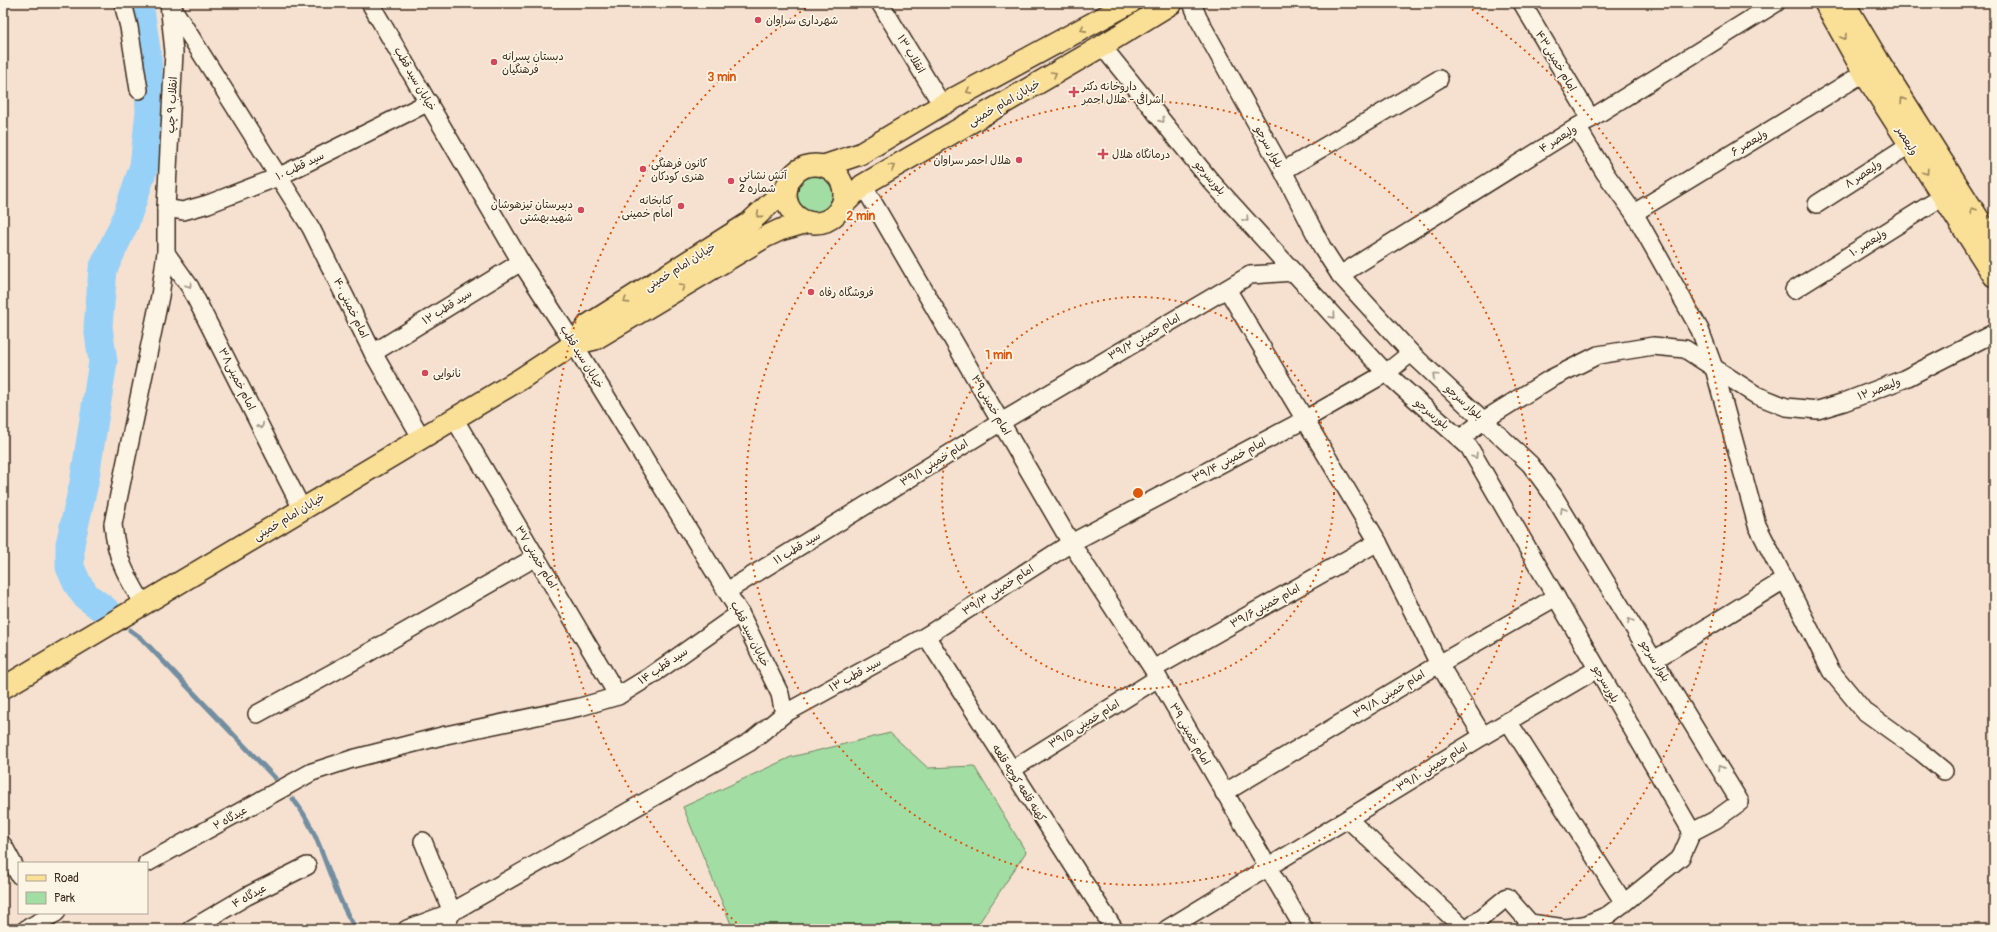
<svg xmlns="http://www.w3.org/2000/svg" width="1997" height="932" viewBox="0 0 1997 932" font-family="Pangolin,'Playpen Sans Arabic',sans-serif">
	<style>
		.green { fill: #a2dda3; stroke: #6e8460 }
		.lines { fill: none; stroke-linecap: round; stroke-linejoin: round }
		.stream { stroke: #738ea1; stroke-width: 5 }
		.river { stroke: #98d1f8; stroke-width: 29 }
		.minor-casing { stroke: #3b2a1e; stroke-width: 20 }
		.major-casing { stroke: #3b2a1e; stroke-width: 24 }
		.minor { stroke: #fcf5e5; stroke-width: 17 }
		.major { stroke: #fadf96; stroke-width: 21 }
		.oneway { stroke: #9a845a }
		.oneway2 { stroke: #9c9082 }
		.ring { fill: none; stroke: #df570d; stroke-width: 2; stroke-dasharray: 2 4 }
		.poi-dot { fill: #d1495b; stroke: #fcf5e5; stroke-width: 1.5 }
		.labels { text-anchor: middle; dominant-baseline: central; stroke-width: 3.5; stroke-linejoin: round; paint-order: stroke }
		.poi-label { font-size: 11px; fill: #3b2a1e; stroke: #fcf5e5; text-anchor: start }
		.street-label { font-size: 11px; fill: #3b2a1e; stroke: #fcf5e5 }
		.centre { fill: #df570d; stroke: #fcf5e5; stroke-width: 2 }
		.ring-label { font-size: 12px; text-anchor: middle; font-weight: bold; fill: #df570d; stroke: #fcf5e5; stroke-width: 3.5; stroke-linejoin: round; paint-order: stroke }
	</style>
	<rect width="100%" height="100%" fill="#f6e1d0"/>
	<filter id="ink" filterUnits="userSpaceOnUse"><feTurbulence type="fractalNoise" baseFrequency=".025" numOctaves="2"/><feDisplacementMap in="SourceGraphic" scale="8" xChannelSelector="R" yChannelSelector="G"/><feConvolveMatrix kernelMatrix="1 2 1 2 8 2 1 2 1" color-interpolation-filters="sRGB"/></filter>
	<g filter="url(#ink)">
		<!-- green -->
		<g class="green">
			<circle cx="815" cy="194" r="20"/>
			<path d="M890,733L928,768L974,766L1026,852L975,929H733L683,807L791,757Z"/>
		</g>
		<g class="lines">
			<!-- stream -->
			<g class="stream">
				<path d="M130,630L141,638L275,778"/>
				<path d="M293,799C324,837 329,888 356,929"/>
			</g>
			<!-- river -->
			<path class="river" d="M106,611L86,596L77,583L70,567V544L84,483L103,362L98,327L103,269L125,222L144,166L150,111L147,56L139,3"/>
			<defs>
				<g id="minor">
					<path d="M123,3L129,27L139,90"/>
					<path d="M370,3L521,262L567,333L740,613L780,694L784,714"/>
					<path d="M880,3L942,105"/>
					<path d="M1192,3L1198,18L1283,171L1322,247L1340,275L1411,353L1530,464L1553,495L1740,802L1715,820L1692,832L1681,857L1624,903L1608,915L1587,924L1565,928L1530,923L1507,897L1468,929"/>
					<path d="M1522,3L1591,119"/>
					<path d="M172,7L311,228L373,353L422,439"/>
					<path d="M1102,46L1210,180L1338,321L1386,373L1469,447L1692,832"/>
					<path d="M1577,127L1605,173L1634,213L1700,330L1714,368L1757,525L1831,671L1864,711L1921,752L1944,771"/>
					<path d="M1283,171L1439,79"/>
					<path d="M863,185L1071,543L1153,669L1304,929"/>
					<path d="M1817,204L1909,145"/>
					<path d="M166,208L183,211L208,204L278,177L429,102"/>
					<path d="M1634,213L1864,73"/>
					<path d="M166,253L190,287L302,509"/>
					<path d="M1340,275L1776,3"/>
					<path d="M1227,289L1378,542L1439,664L1483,736"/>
					<path d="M1794,290L1942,197"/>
					<path d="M373,353L521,262"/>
					<path d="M454,418L618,696"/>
					<path d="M1461,438L1484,420L1550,379L1598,355L1653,346L1685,349L1756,395L1786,407L1818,410L1844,402L1904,379L1994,333"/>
					<path d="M727,591L1001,422L1250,275L1294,272"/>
					<path d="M143,604C126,575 116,558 113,524L160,296L166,253V208L174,52L169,3"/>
					<path d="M926,636L1114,929"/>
					<path d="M1654,660L1784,580"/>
					<path d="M1153,669L1378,542"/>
					<path d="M257,714L361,657L536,557"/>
					<path d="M1508,721L1624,903"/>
					<path d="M1011,770L1158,678"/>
					<path d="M1224,793L1439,664L1556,597"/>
					<path d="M1348,819L1464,929"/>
					<path d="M423,841L452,912L444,929"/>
					<path d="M3,845L19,875"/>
					<path d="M147,863L312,772L352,759L446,735L580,707L618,696L649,677L740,613"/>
					<path d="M26,929L56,913"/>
					<path d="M191,929L247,896L307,866"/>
					<path d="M407,929L452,912L750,742L784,714L926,636L1071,543L1304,420L1386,373L1411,353"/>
					<path d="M1167,929L1483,736L1597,669"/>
				</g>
				<g id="major">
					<path d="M1825,3L1864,73L1994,276"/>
					<path d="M1844,3L1878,60L1994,243"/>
					<circle cx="815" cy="194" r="29"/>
					<path d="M824,166L860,154L942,105L1130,3"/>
					<path d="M840,208L863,185L1102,46L1172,3"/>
					<path d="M574,344L595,339L765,237L780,230L808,222"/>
					<path d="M3,688L519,380L574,344L588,325L749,223L787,188"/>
				</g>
			</defs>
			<!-- minor casing -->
			<use href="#minor" class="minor-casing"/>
			<!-- major casing -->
			<use href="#major" class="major-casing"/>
			<!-- minor -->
			<use href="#minor" class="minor"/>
			<!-- major -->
			<use href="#major" class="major"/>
		</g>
		<!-- one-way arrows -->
		<defs><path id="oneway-chevron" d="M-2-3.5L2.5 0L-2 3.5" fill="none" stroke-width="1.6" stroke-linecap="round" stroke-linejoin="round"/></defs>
		<g class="oneway">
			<use href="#oneway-chevron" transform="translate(1083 29) rotate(152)"/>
			<use href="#oneway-chevron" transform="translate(1844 37) rotate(60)"/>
			<use href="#oneway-chevron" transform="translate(1054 74) rotate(-30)"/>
			<use href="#oneway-chevron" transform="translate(969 91) rotate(152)"/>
			<use href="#oneway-chevron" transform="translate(1903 100) rotate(-122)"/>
			<use href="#oneway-chevron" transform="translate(892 167) rotate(-30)"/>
			<use href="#oneway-chevron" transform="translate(1926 172) rotate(57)"/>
			<use href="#oneway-chevron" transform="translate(1973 210) rotate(-122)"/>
			<use href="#oneway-chevron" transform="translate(759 215) rotate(139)"/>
			<use href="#oneway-chevron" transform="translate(682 287) rotate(-31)"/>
			<use href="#oneway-chevron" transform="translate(626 301) rotate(148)"/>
		</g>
		<g class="oneway2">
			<use href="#oneway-chevron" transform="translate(1162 120) rotate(51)"/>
			<use href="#oneway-chevron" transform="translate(1246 219) rotate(48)"/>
			<use href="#oneway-chevron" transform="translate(189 285) rotate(58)"/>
			<use href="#oneway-chevron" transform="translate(1333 316) rotate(48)"/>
			<use href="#oneway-chevron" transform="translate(1435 376) rotate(-137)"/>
			<use href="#oneway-chevron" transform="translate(261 426) rotate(63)"/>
			<use href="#oneway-chevron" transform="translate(1475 456) rotate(57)"/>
			<use href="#oneway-chevron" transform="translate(1563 510) rotate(-121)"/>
			<use href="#oneway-chevron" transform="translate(1630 621) rotate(-121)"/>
			<use href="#oneway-chevron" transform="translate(1720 768) rotate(-121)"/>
		</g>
	</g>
	<!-- distance rings -->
	<g class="ring">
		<circle cx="1138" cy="493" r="196"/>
		<circle cx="1138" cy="493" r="392"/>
		<path d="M741 927A588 588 0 0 1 809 6M1467 6A588 588 0 0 1 1535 927"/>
	</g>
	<!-- markers -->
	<g class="poi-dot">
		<circle cx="758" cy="20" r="4"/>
		<circle cx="494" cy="62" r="4"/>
		<path d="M1072 86h4v4h4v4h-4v4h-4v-4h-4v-4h4z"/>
		<path d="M1101 148h4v4h4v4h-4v4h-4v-4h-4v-4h4z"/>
		<circle cx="1019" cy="160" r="4"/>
		<circle cx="643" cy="169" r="4"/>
		<circle cx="731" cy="181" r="4"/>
		<circle cx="681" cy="206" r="4"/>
		<circle cx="581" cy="210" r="4"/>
		<circle cx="811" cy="292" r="4"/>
		<circle cx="425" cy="373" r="4"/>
	</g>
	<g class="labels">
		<!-- poi labels -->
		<g class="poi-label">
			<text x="766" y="20">شهرداری سراوان</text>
			<text x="502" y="56">دبستان پسرانه<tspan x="502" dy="13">فرهنگیان</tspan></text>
			<text x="1082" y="86">داروخانه دکتر<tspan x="1082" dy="13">اشرافی - هلال احمر</tspan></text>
			<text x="1112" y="154">درمانگاه هلال</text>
			<text x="1011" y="160" text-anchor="end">هلال احمر سراوان</text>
			<text x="651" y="163">کانون فرهنگی<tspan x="651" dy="13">هنری کودکان</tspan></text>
			<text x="739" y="175">آتش نشانی<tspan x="739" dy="13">شماره 2</tspan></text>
			<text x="673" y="200" text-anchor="end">کتابخانه<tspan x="673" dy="13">امام خمینی</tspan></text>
			<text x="573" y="204" text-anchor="end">دبیرستان تیزهوشان<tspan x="573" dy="13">شهیدبهشتی</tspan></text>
			<text x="819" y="292">فروشگاه رفاه</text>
			<text x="433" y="373">نانوایی</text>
		</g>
		<!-- street labels -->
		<g class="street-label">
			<text transform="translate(911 54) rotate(59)">انقلاب ۱۳</text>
			<text transform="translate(1556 61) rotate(59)">امام خمینی۴۳</text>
			<text transform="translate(415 79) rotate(60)">خیابان سید قطب</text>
			<text transform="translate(1004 103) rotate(-30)">خیابان امام خمینی</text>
			<text transform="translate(172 105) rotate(-87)">انقلاب ۹ چپ</text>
			<text transform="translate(1558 139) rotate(-32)">ولیعصر ۴</text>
			<text transform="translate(1907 141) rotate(58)">ولیعصر</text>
			<text transform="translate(1749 143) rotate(-31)">ولیعصر ۶</text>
			<text transform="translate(1269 147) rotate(61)">بلوار سرجو</text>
			<text transform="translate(300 166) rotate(-26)">سید قطب ۱۰</text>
			<text transform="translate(1863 174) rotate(-33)">ولیعصر ۸</text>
			<text transform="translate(1210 178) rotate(49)">بلورسرجو</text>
			<text transform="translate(1868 243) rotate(-32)">ولیعصر ۱۰</text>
			<text transform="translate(680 267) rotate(-32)">خیابان امام خمینی</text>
			<text transform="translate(447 307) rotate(-32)">سید قطب ۱۲</text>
			<text transform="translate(351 308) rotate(64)">امام خمینی ۴۰</text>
			<text transform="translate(1144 337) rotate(-30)">امام خمینی ۳۹/۲</text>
			<text transform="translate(582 357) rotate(58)">خیابان سید قطب</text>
			<text transform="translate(237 379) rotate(63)">امام خمینی۳۸</text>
			<text transform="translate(1879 389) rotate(-21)">ولیعصر ۱۲</text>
			<text transform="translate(1464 402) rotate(42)">بلوار سرجو</text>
			<text transform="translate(991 405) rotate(60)">امام خمینی۳۹</text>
			<text transform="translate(1432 414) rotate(40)">بلورسرجو</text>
			<text transform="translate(1229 460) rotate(-28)">امام خمینی ۳۹/۴</text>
			<text transform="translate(934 463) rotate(-32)">امام خمینی ۳۹/۱</text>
			<text transform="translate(289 517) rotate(-31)">خیابان امام خمینی</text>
			<text transform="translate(797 548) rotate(-31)">سید قطب ۱۱</text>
			<text transform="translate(536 557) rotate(59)">امام خمینی ۳۷</text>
			<text transform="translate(998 590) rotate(-33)">امام خمینی ۳۹/۳</text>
			<text transform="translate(1265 606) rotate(-29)">امام خمینی۳۹/۶</text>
			<text transform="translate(750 634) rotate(63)">خیابان سید قطب</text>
			<text transform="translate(1655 661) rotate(59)">بلوار سرجو</text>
			<text transform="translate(663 666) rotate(-34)">سید قطب ۱۴</text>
			<text transform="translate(855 675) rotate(-29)">سید قطب ۱۳</text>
			<text transform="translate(1606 684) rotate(60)">بلورسرجو</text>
			<text transform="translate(1389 694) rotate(-31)">امام خمینی ۳۹/۸</text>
			<text transform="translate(1084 724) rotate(-32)">امام خمینی ۳۹/۵</text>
			<text transform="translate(1190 734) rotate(60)">امام خمینی ۳۹</text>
			<text transform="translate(1432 767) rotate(-32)">امام خمینی ۳۹/۱۰</text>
			<text transform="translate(1019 783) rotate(57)">کهنه قلعه کوچه قلعه</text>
			<text transform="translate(230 818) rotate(-29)">عیدگاه ۲</text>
			<text transform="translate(249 896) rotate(-29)">عیدگاه ۴</text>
		</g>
	</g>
	<circle cx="1138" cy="493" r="6" class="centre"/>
	<g class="ring-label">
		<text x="722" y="81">3 min</text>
		<text x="861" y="220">2 min</text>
		<text x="999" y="359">1 min</text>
	</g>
	<!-- margin -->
	<rect width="1997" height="932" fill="none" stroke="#fcf5e5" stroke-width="16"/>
	<rect x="8" y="8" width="1981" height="916" fill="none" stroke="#3b2a1e" stroke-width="1.5" filter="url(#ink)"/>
	<!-- legend -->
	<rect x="18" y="862" width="130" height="52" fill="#fcf5e5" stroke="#afa495"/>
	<rect x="26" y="875" width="20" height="6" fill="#fadf96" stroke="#afa495"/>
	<text x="54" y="882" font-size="12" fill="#3b2a1e">Road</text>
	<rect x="26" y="892" width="20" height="12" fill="#a2dda3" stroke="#afa495"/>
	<text x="54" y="902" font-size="12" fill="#3b2a1e">Park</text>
</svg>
